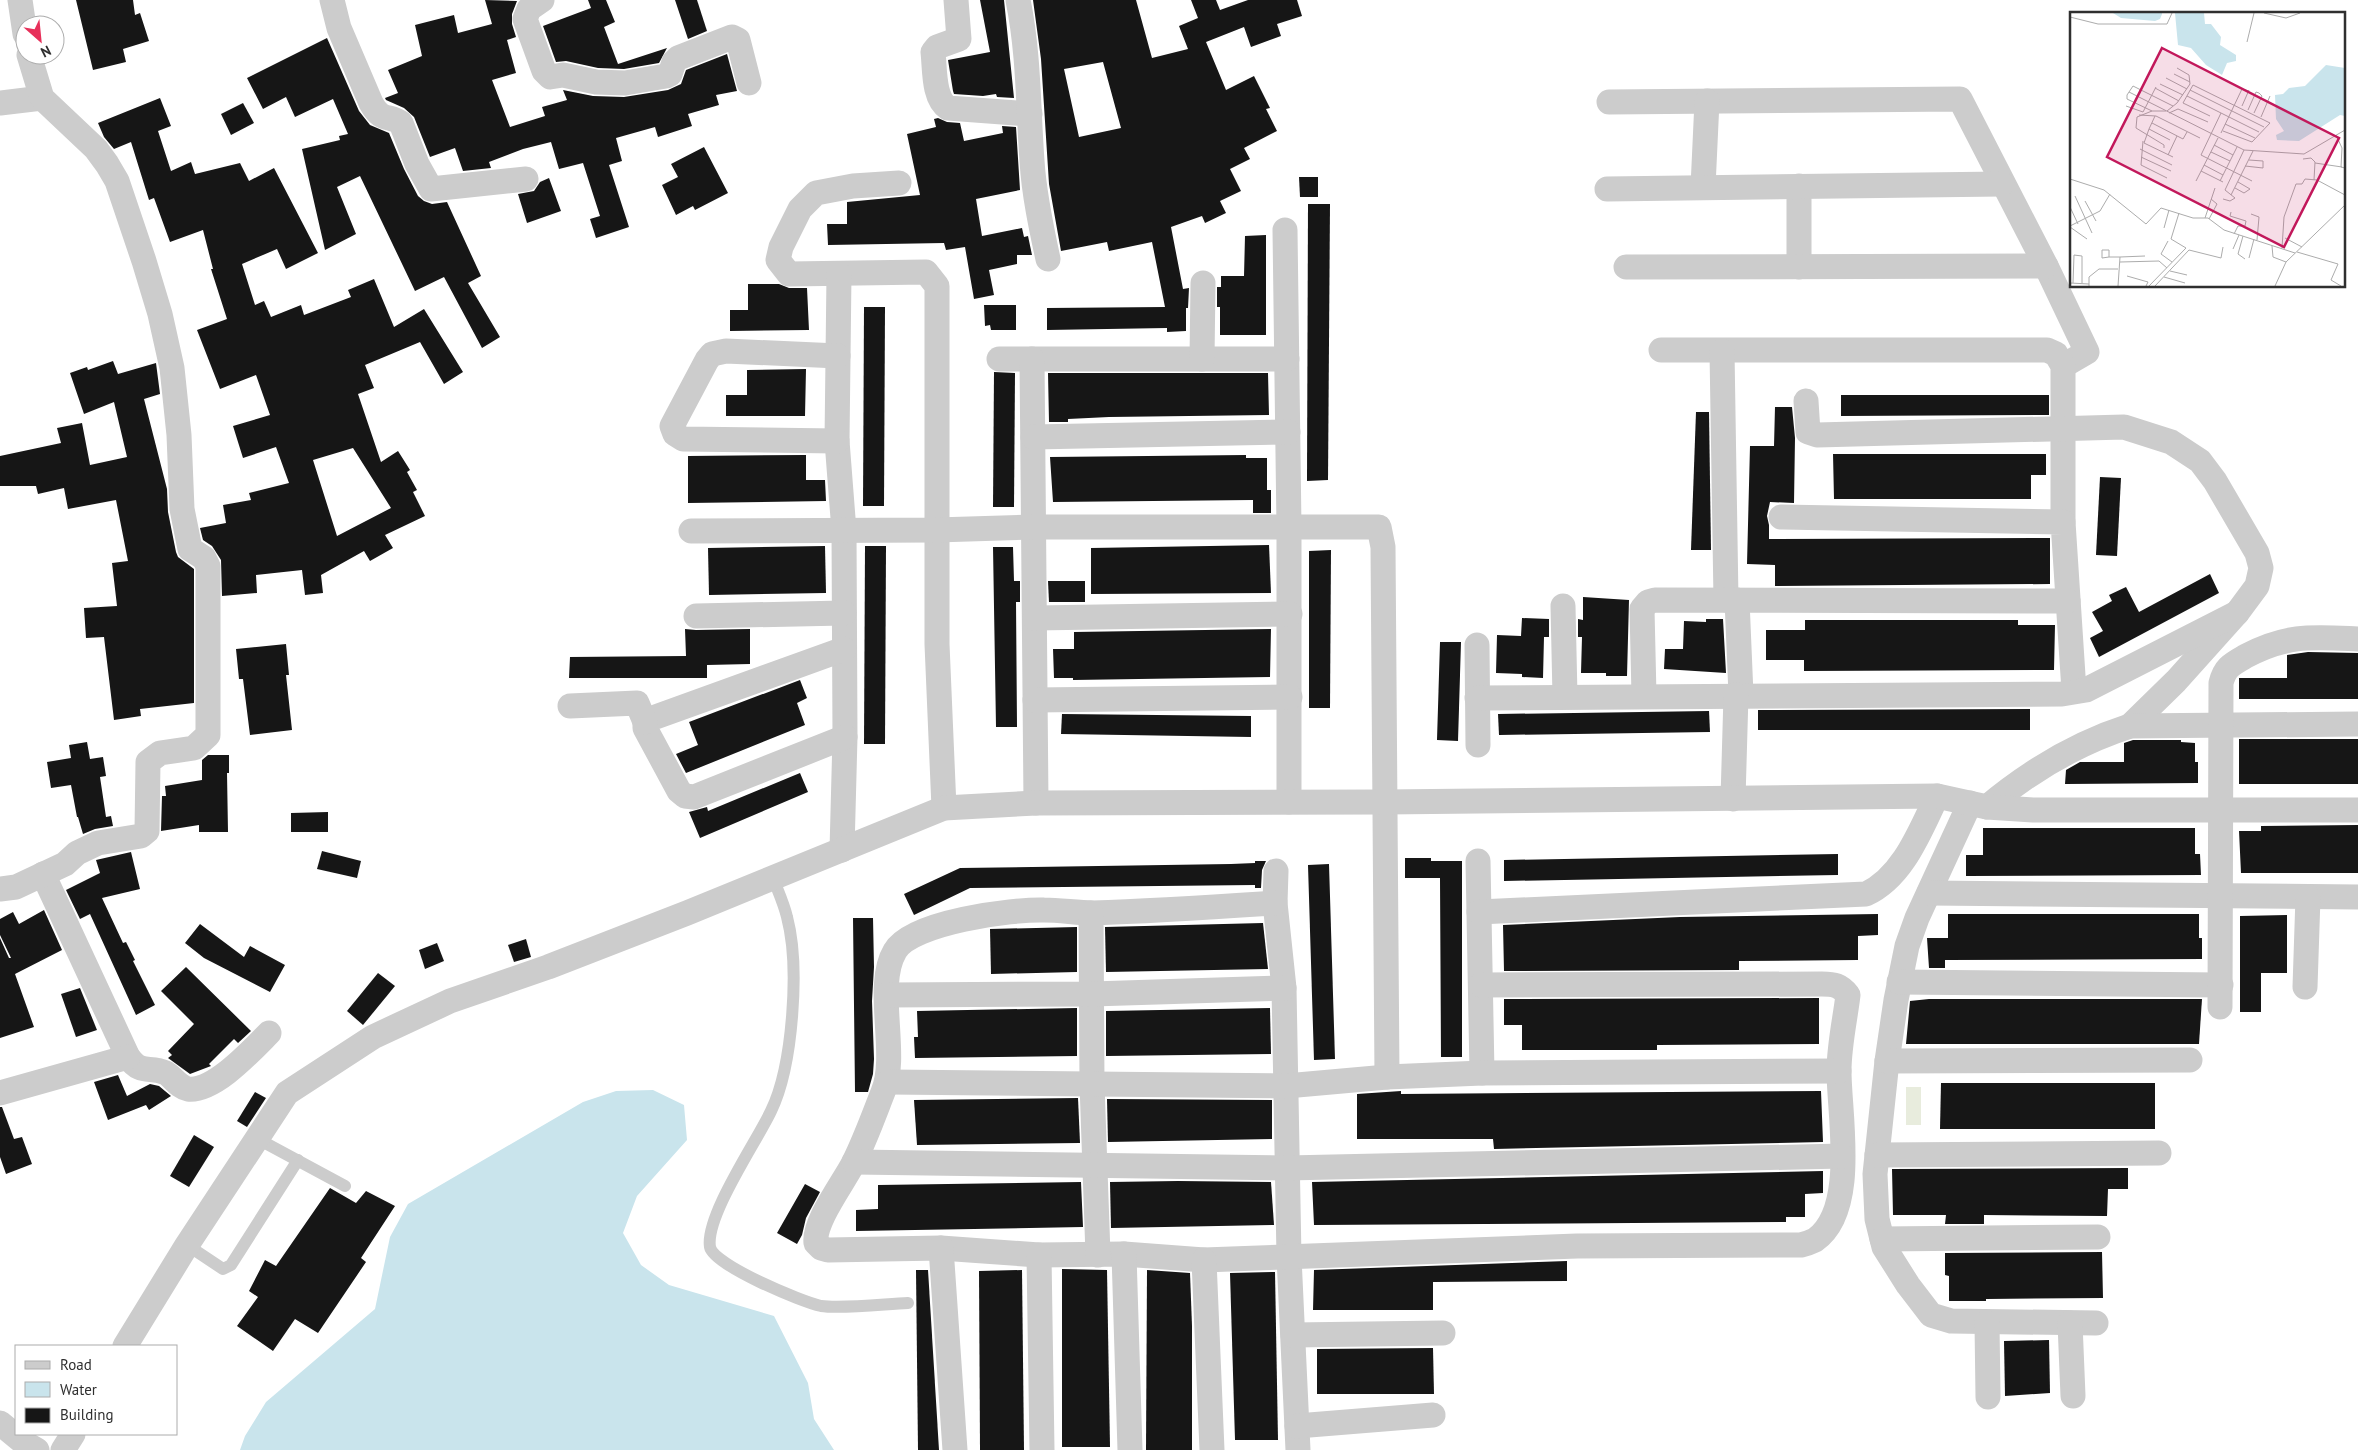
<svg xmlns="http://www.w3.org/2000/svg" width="2358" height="1450" viewBox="0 0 2358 1450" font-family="'PT Sans',sans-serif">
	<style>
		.green { fill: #e8ecdd }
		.water { fill: #c9e4ec }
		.building { fill: #161616; fill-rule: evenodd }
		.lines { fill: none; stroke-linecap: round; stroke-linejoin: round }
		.lane { stroke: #ccc; stroke-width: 12 }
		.street { stroke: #ccc; stroke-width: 25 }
		.inset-road { fill: none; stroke: #acacac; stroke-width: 1 }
		.view { fill: #c2185b; fill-opacity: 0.15; stroke: #c2185b; stroke-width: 2.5 }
		.inset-edge { fill: none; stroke: #2f2f2f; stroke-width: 2.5 }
	</style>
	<rect width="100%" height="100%" fill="#fff"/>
	<!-- green -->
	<rect class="green" x="1906" y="1087" width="15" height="38"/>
	<!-- water -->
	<path class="water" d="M653,1090L684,1105L687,1140L637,1196L623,1233L641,1265L669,1285L774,1316L808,1383L814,1419L834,1450H240L245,1436L266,1402L375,1309L390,1237L408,1204L583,1102L616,1091Z"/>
	<!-- building -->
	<g class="building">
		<path d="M76,0H133L135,15L140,13L149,41L123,49L126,62L93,70Z"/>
		<path d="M485,0L517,1L512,14V24L516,37L507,40L516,73L492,80L510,127L545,116L542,107L567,100L563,90L593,96L624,97L668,90L681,84L686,70L727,54L737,91L716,95L719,105L688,114L692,126L658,137L655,127L616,138L622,161L609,165L629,227L596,238L590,219L600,216L583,163L559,169L551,142L523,149L489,162L491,168L463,171L455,148L430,157L414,117L404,108L386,100L385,98L398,93L388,70L422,56L415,25L454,15L458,33L492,24Z"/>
		<path d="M588,0H606L615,22L604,27L618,64L667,48L659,63L624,69L598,68L566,61L556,62L543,26L591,8Z"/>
		<path d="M675,0H697L707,31L688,39Z"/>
		<path d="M980,0H1004L1014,98L997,97L996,94L983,96L954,94L953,91L948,60L990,52Z"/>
		<path d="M1033,0H1136L1152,58L1188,49L1179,26L1198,18L1191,0H1216L1220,10L1248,0H1297L1302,16L1277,24L1281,36L1251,47L1244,27L1206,42L1226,90L1254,76L1270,108L1266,109L1277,131L1244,148L1250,159L1230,169L1241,191L1220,201L1226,213L1205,223L1202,216L1171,227L1183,289L1189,288L1188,308H1186V331L1167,332V328L1047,330V308L1165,307L1152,242L1109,251L1107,242L1061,251L1049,184L1041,59ZM1103,62L1121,128L1079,137L1064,69Z"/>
		<path d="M327,38L359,111L370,125L389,133L404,169L418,196L424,201L432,204L447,202L481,276L468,283L500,337L482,348L444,277L415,291L360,176L337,187L356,234L325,250L302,149L340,140L339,136L348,134L333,99L295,117L286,97L263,109L247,78Z"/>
		<path d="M160,98L171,126L158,131L171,171L191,162L195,174L240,163L249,181L274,168L318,253L286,269L277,249L242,264L255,305L264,301L271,317L301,305L304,315L351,297L348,290L374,279L394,327L424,309L463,372L444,384L420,342L365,365L374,388L358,394L381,462L398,451L410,470L407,472L417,490L413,492L425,516L385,535L393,548L370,561L364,551L321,575L323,593L305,595L302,570L256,575L257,593L222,596L221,560L212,546L203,540L200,528L226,523L223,505L251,500L249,493L289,483L276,447L243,458L233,426L270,415L256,375L220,389L197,330L227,319L211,269H213L203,230L170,242L154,198L149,200L131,142L114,149L104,137L98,123ZM353,448L391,508L337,536L313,460Z"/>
		<path d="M243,103L254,123L231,135L221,114Z"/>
		<path d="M938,118L947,122L960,123L964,141L1003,133L1002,126L1016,127L1020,190L976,199L982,236L1022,228L1024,237L1028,236L1032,255H1017V264L989,270L994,295L974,299L965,247L946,250L944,243L828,245L827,224H847V202L920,195L907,134L936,127L934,119Z"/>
		<path d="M704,147L728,193L695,210L693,206L676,215L662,185L678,177L671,164Z"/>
		<path d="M1299,177H1318V197H1300Z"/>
		<path d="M549,178L561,211L527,223L518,194L534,191L540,182Z"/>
		<path d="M1308,204H1330L1328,480L1307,481Z"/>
		<path d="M1266,235V335H1220V307H1217V287H1221V276H1244L1245,236Z"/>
		<path d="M748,284H779L789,288H807L809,330L730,331V310H748Z"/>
		<path d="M984,305H1016V330H991L990,325L985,326Z"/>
		<path d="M864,307H885L884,506H863Z"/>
		<path d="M113,361L118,374L156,363L160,394L144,399L167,489L168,512L176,552L178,557L194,569V703L140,709L141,716L114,720L104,637L86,638L84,608L117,606L112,563L128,561L116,500L68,509L64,488L38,494L36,486H0V456L61,443L57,428L82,423L90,465L127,457L114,402L84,414L70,373L87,367L88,370Z"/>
		<path d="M806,369L805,416H726V395H747V370Z"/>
		<path d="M994,372L1015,373L1014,507H993Z"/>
		<path d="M1048,373H1268L1269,415L1109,417L1068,419V422H1049Z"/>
		<path d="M1841,395H2049V415L1841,416Z"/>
		<path d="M1775,407H1792L1795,438L1794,503L1770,502L1767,516L1769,525V539L2050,538V584L1775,586V565L1747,564L1750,446H1774Z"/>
		<path d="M1696,412H1709L1711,550H1691Z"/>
		<path d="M1833,454H2046V475H2031V499H1834Z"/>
		<path d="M806,455V480H825L826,501L688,503V456Z"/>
		<path d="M1246,455V458H1267V490H1271V513H1253V500L1053,502L1050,457Z"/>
		<path d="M2100,477L2121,478L2117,556L2096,555Z"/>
		<path d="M1269,545L1271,593L1091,594V548Z"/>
		<path d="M825,546L826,593L709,595L708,548Z"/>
		<path d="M865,546H886L885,744H864Z"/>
		<path d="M993,547H1013L1014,581H1020V602H1016L1017,727H996Z"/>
		<path d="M1331,550L1330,708H1309V551Z"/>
		<path d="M2210,574L2219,593L2099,657L2090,638L2103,631L2092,612L2112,601L2109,595L2126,587L2139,612Z"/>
		<path d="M1048,581H1085V602H1049Z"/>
		<path d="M1583,597L1629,600L1627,676H1606V673H1581L1582,637H1578V619L1583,620Z"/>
		<path d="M1522,618L1549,619V637H1544L1543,678L1522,677V674L1496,673L1497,635L1521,636Z"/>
		<path d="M1706,619H1723L1726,673L1664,669L1665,649H1683L1684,621L1706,622Z"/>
		<path d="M1805,620H2018V625H2055L2054,670L1804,671V660H1766V630H1805Z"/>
		<path d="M685,629L696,630L750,629V664L707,665V678H569L570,657L686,656Z"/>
		<path d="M1271,629L1270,677L1073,680V678H1054L1053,649H1074V632Z"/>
		<path d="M1440,642H1461L1458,741L1437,740Z"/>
		<path d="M286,644L289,675H286L292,730L250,735L243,679H239L236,649Z"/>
		<path d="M2308,652L2358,653V699H2239V678H2287V655Z"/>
		<path d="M800,680L807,698L797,703L805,725L686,773L676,754L698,745L689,722Z"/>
		<path d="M2030,709V730H1758V710Z"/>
		<path d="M1709,711L1710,732L1499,735L1498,714Z"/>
		<path d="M1062,714L1251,716V737L1061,734Z"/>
		<rect x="2239" y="739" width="119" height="45"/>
		<path d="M2133,740H2181V742L2195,743V762H2198V783L2065,784L2066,770L2080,762H2124V743Z"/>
		<path d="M87,742L90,759L103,757L106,776L100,777L106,817L111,816L113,826L95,829L83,834L78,817H77L71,785L51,788L47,762L71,758L69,745Z"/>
		<path d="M208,755H229V773H227L228,832H199V825L161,831L162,796H166L165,786L202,780V760Z"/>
		<path d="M800,773L808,792L700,838L689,812L707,807L708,811Z"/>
		<path d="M328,812V832H291V813Z"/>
		<path d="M2358,825V873H2241L2239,831H2261V826Z"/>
		<path d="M1983,828H2195V854H2200L2201,875L1966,876V855H1983Z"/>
		<path d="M322,851L361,861L357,878L317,869Z"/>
		<path d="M131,852L140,889L102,898L123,943L126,942L135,960L133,961L155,1005L136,1015L90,914L80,919L66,890L100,873L96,860Z"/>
		<path d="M1838,854V875L1504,881V860Z"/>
		<path d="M1405,858H1431V861H1462V1057H1441L1440,878H1405Z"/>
		<path d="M1255,861H1266L1262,870L1261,888H1255V885L970,888L914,915L904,894L960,868L1231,864L1255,863Z"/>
		<path d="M1329,864L1335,1059L1314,1060L1308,865Z"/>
		<path d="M44,910L62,950L15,974L34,1027L0,1038V938L9,958H11L0,935V919L13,912L19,924Z"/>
		<path d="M1878,914V935L1858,936V960L1739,961V970L1504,971L1503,925L1680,917Z"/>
		<path d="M1948,914H2199V938H2202V959L1945,960V968H1929L1927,938H1948Z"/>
		<path d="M2287,915V973H2261V1012H2240V916Z"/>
		<path d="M853,918H873L874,967L872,1001L874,1059L873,1074L868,1092H855Z"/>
		<path d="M1263,923L1268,969L1106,972L1105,927Z"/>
		<path d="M200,924L244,957L250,946L285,965L270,992L204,958L185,943Z"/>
		<path d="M1077,927V972L991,974L990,929Z"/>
		<path d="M526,939L531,957L514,962L508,945Z"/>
		<path d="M437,943L444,961L425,969L419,950Z"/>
		<path d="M186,967L251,1031L238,1043L234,1039L209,1064L211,1066L190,1074L168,1058L172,1055L168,1051L194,1024L161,991Z"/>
		<path d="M378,973L395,986L363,1025L347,1011Z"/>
		<path d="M80,988L97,1030L76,1037L61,994Z"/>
		<path d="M1819,998V1044L1657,1045V1050H1522V1025H1504V999Z"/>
		<path d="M1929,999H2202L2199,1044H1906L1910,1001Z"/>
		<path d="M1077,1008V1056L915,1058L914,1037H918L917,1011Z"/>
		<path d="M1270,1008L1271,1054L1106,1056V1011Z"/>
		<path d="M118,1075L127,1096L150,1084L159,1086L171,1096L149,1110L146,1105L108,1120L94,1082Z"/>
		<path d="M1941,1083H2155V1129H1940Z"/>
		<path d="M1401,1091V1094L1821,1091L1823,1142L1494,1149L1493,1139H1357V1094Z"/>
		<path d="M255,1092L266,1098L247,1127L237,1121Z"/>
		<path d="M1078,1098L1080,1143L917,1145L914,1100Z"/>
		<path d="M1107,1099L1272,1100V1139L1108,1142Z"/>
		<path d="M0,1107H2L14,1139L22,1137L32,1164L6,1174L0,1157Z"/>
		<path d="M194,1135L214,1147L189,1187L170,1176Z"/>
		<path d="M2128,1168V1189H2108L2107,1216L1984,1215V1224H1945L1946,1215H1893L1892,1169Z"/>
		<path d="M1823,1171V1193L1805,1194V1217H1786V1222L1314,1225L1312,1182Z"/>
		<path d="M1178,1181L1271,1182L1274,1225L1111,1228L1110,1182Z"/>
		<path d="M1081,1182L1083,1227L856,1231V1210L878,1209V1185Z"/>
		<path d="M805,1184L820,1192L806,1218L802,1235L797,1244L777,1233Z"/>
		<path d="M330,1188L356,1203L366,1191L395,1206L361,1258L366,1262L318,1333L295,1319L273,1351L237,1326L258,1297L249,1291L265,1260L276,1266Z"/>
		<path d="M2102,1252L2103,1298L1986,1299V1301H1949V1276L1945,1275V1253Z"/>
		<path d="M1567,1261V1281L1433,1282V1310H1313L1314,1270Z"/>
		<path d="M1062,1269L1107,1270L1110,1447H1062Z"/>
		<path d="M916,1270H928L939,1450H918Z"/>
		<path d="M1022,1270L1024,1450H980L979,1271Z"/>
		<path d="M1147,1270L1190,1273L1192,1326V1450H1146Z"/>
		<path d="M1275,1272L1278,1440H1235L1230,1273Z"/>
		<path d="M2049,1340L2050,1393L2005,1396L2004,1341Z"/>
		<path d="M1433,1348L1434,1394H1317V1349Z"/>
	</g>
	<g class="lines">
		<!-- lane -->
		<g class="lane">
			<path d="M773,878C778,891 784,904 787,917C800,966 793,1066 771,1111C757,1141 705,1216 710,1247C713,1265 802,1302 821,1306C842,1309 885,1304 908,1303"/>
			<path d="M256,1138L345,1186"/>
			<path d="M187,1245L223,1269L231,1265L298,1160"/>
		</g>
		<!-- street -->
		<g class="street">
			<path d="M20,0L25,34"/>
			<path d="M332,0L339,28L371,103C382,123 389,114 401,123L417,164L431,189L526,179"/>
			<path d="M542,0L529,9L525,19L544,71L550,77L563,75L596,82L625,83L666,76L670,74L674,62L678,58L732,37L738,40L749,83"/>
			<path d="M956,0L959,39L937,47L933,52C935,69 933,98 948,108L1030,114"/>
			<path d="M1018,0C1029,54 1028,106 1032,161C1034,194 1041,227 1048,259"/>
			<path d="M1609,102L1960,99L2046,266L2087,352L2063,366"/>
			<path d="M0,103L42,98"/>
			<path d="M899,183L853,186L816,193L800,209L781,247L778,260L789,274L926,272L937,286V644L944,808"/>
			<path d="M1799,186V267"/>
			<path d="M1703,187L1707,101"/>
			<path d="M1607,189L2002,184"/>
			<path d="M1285,230L1289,528V802"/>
			<path d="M1626,267L2046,266"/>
			<path d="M839,274L837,441L844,531L845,737L842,850"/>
			<path d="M1661,350H2047L2056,354L2063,366V522"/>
			<path d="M1722,351L1726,600"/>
			<path d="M999,359H1287"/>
			<path d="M1032,359L1036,803"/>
			<path d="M1202,359L1203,283"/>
			<path d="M1806,401L1808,432L1817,435L2124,427L2171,442L2200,461L2215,481L2257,553L2261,568L2257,586L2237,613L2176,681L2130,726"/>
			<path d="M1033,437L1288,432"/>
			<path d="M837,441L683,439L675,434L672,426L707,360L712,354L726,351L838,356"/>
			<path d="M1781,517L2063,522L2074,691"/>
			<path d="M691,531L936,530L1034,527H1379L1383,547L1387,1077"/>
			<path d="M1737,600L1741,695"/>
			<path d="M1563,606L1565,697"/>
			<path d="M696,616L844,613"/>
			<path d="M1035,618L1290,614"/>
			<path d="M1477,645L1478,745"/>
			<path d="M844,649L650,719L645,722V728L679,791L685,796L694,797L845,737"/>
			<path d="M1644,696L1642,609L1648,602L1655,600L2068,601"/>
			<path d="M1477,698L2062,694L2086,690L2237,613"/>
			<path d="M1035,700L1290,697"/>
			<path d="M570,706L637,703L645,722"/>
			<path d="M1733,799L1736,695"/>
			<path d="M1970,803L1917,918L1907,946L1896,1000L1887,1061L1875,1174L1877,1219L1884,1247L1908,1285L1931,1315L1951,1321L2096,1323"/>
			<path d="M1987,807C2030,771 2077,743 2130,726L2358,724"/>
			<path d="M1478,861L1482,1073"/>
			<path d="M1276,871L1275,903L1284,988L1289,1257L1298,1450"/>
			<path d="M43,874L128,1057C142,1076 149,1065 166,1073C173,1077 178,1087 188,1089C214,1092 252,1050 269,1033"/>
			<path d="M0,889L16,887L65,864L77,853L98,843L141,836L147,831L148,762L160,753L194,748L208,735V566L204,558L190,549L182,509L179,435L172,368L160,314L144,261L117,181L107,164L96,149L42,98L29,55"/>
			<path d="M1929,893L2358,897"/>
			<path d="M1275,903C1214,907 1154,911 1093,913C1077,913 1061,910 1044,910C1013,909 911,922 895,951C874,986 899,1055 883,1092C874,1115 865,1140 854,1162C844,1182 813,1222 816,1243L821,1248L828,1250L941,1248L1039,1255L1124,1254L1204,1260L1577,1246L1801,1245C1805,1244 1811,1242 1815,1240C1858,1210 1839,1115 1839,1071C1839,1046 1845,1020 1848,995C1840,985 1834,984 1822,984L1481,985"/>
			<path d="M1479,912L1866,894C1903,877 1920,831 1937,796"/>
			<path d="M1091,913L1092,1084L1098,1255"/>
			<path d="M1899,982L2221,985"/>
			<path d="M2305,987L2308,897"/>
			<path d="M887,995L1092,994L1284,988"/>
			<path d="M2220,1007L2221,683C2225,667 2232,664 2246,656C2287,634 2313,637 2358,639"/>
			<path d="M1887,1061L2190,1060"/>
			<path d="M888,1082L1286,1086L1387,1077L1482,1073L1839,1071"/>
			<path d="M0,1093L128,1057"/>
			<path d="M1877,1155L2159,1153"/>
			<path d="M854,1162L1287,1168L1842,1156"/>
			<path d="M1882,1239L2098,1237"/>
			<path d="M941,1248L955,1450"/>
			<path d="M1124,1254L1130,1450"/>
			<path d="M1039,1255L1042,1450"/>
			<path d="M1204,1260L1212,1450"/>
			<path d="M1987,1323L1988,1397"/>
			<path d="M2070,1323L2073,1396"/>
			<path d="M1293,1335L1443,1333"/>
			<path d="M125,1346L187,1245L287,1093L373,1037L450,1001L548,967L687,913L944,808L1036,803L1385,802L1937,796L1987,807L2033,810H2358"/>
			<path d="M0,1423L23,1442L37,1450"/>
			<path d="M1297,1426L1433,1415"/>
			<path d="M63,1450L73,1434"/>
		</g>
	</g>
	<!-- overview -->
	<g transform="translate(2070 12)">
		<rect width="275" height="275" fill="#fff"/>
		<path d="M43,1H92V2L90,7L85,9L51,6ZM105,1H134L135,12H141L151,25L150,33L166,43V49L157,51L152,63L136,53L121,36L108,33ZM256,53L275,56V104L270,103L229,129L207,128L206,123L214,119L206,107L205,83L213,82L219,76L235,74Z" fill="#c9e4ec"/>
		<path class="inset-road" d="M194,1L216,6L230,1M0,5L28,12H97L102,1M177,30L184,1M104,62L120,70M96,66L117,77M90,72L113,83M85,76L109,89M120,78L194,115M59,80L174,138L234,142L275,118M117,84L189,120M56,94L73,100L86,75M172,94L179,78M178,98L186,80L189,81L192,84L184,101M82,99L67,105L66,116L94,133V136M96,99H82L57,87V83L63,74L103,94M97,99L107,91L120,72L119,63L107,56M99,101L108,97L138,110M151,101L131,143L182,169M69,103L86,104L130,126M85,104L79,117L100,128M140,104L113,91L123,73L200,111L182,130L153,119M191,105L200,84M82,111L113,127L117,120M155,112L185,126M79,117L74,131L103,145M151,121L172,77L179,79M266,123L272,136L271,155L275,156M73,129L71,153L97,166M144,133L163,143M70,137L102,153M141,140L160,149M98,143L107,124M71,145L101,159M233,147L241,146L245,150L244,168M245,151L272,155M134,153L153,163M175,154L193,156V149L179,148M131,159L153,170M0,167L34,178L76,212L91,196L123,206H138L154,218L225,241M126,169L148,126M150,169L167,135M165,176L174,181L180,177L168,170M161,183L183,139M5,184L22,221M153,187L160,189L165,186L155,178L174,138M15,189L26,209M0,195L8,212M161,200L160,204L176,209L175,214H168L164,222M181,202L189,205L187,228M135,206L145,176M139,207L147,192L141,187M0,214L30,199L40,182M0,215L17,227M94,216L99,198M173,224L168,242L175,247M215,226L232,235M98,229L91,242L102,250M202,234L203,245L216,250M212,236L214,205L226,172H232L235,167L247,168L275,183M163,237L169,223M227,240L268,252L261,268L271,274M39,245V238H32V246L39,245H50M179,246L184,227M50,250L89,249L97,256M100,259L117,263M57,264L78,270L76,274M94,265L115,271M0,271L19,272M3,271L4,243L12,244V271M19,274V265L29,257H48M48,274L50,245L75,244M79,274L116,236L101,227L109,201M85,274L119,238L151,246L153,235M205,274L216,250L275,193"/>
		<path class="view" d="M92,36L269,126L214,235L37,145Z"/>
		<rect width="275" height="275" class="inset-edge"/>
	</g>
	<!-- legend -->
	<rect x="15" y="1345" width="162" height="90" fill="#ffffff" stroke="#acacac"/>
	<rect x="25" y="1361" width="25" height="8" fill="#cccccc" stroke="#acacac"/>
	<text x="60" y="1370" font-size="15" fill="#2f2f2f">Road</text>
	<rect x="25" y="1382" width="25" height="15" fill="#c9e4ec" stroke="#acacac"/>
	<text x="60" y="1395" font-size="15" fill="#2f2f2f">Water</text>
	<rect x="25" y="1408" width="25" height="15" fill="#161616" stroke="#acacac"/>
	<text x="60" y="1420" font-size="15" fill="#2f2f2f">Building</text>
	<!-- north arrow -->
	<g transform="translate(40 40) rotate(153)"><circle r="24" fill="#ffffff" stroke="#acacac"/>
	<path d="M0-4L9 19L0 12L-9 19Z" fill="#e7305a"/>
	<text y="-8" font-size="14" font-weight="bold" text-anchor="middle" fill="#2f2f2f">N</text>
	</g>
</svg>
